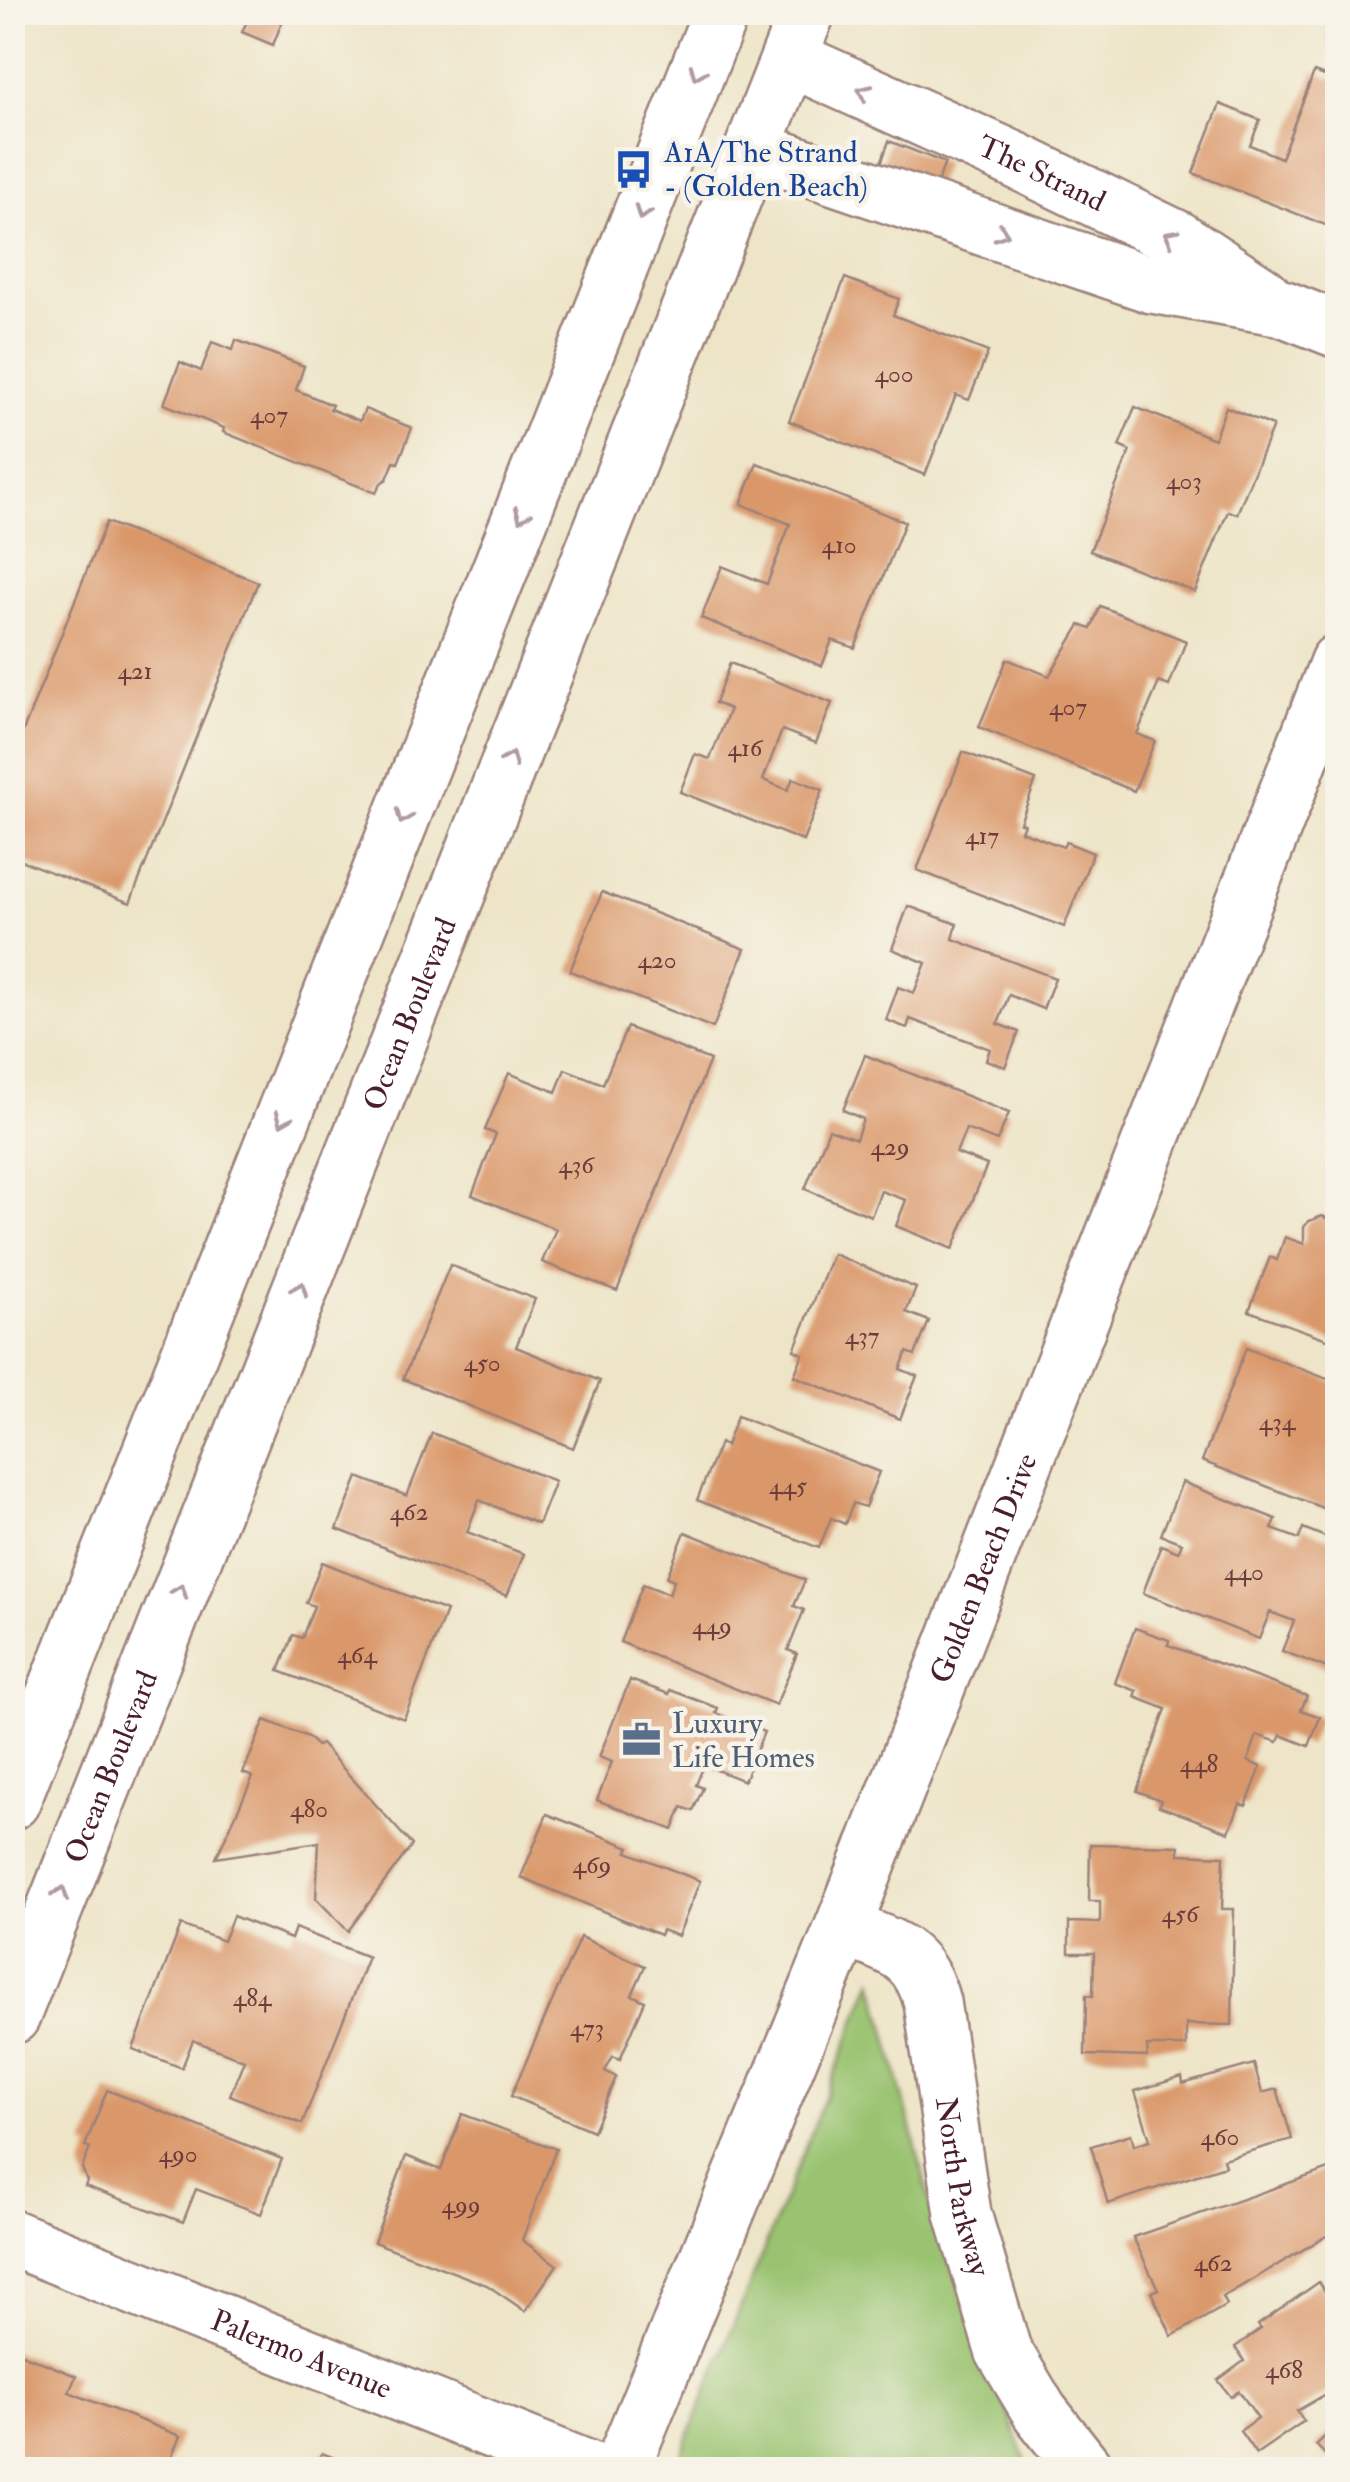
<svg xmlns="http://www.w3.org/2000/svg" width="1350" height="2482" viewBox="0 0 1350 2482" font-family="'IM FELL Double Pica',serif">
	<style>
		.green { fill: #99c370; stroke: #72714e; stroke-width: 2.5 }
		.building { fill: #da986b }
		.lines { fill: none; stroke-linecap: round; stroke-linejoin: round }
		.minor-casing { stroke: #9c827a; stroke-width: 60 }
		.major-casing { stroke: #9c827a; stroke-width: 60 }
		.minor { stroke: #fff; stroke-width: 55 }
		.major { stroke: #fff; stroke-width: 55 }
		.oneway { stroke: #ae9aa0 }
		.labels { text-anchor: middle; dominant-baseline: central; stroke-width: 9; stroke-linejoin: round; paint-order: stroke }
		.number-label { font-size: 25px; fill: #6e3d3b }
		.transit-label { font-size: 30px; fill: #164399; stroke: #f7f3e8; text-anchor: start }
		.street-label { font-size: 30px; fill: #4a1f2b; stroke: #f7f3e8 }
		.service-label { font-size: 30px; fill: #4e5e75; stroke: #f7f3e8; text-anchor: start }
	</style>
	<rect width="100%" height="100%" fill="#f7f3e8"/>
	<filter id="ink" filterUnits="userSpaceOnUse"><feTurbulence type="fractalNoise" baseFrequency=".01" numOctaves="2"/><feDisplacementMap in="SourceGraphic" scale="20" xChannelSelector="R" yChannelSelector="G"/><feConvolveMatrix kernelMatrix="1 2 1 2 8 2 1 2 1" color-interpolation-filters="sRGB"/></filter>
	<filter id="wash" filterUnits="userSpaceOnUse"><feTurbulence type="fractalNoise" baseFrequency=".0048" numOctaves="4" result="noise"/><feDisplacementMap in="SourceGraphic" scale="40" xChannelSelector="R" yChannelSelector="G"/><feGaussianBlur stdDeviation="2.25" result="paint"/><feColorMatrix in="noise" values="0 0 0 0 0 0 0 0 0 0 0 0 0 0 0 0 0 1.4 0 .05"/><feComposite in="paint" operator="in"/></filter>
	<g filter="url(#wash)">
		<rect width="100%" height="100%" fill="#eee5c8"/>
		<!-- green -->
		<path class="green" d="M873,1979L935,2221L1029,2469L675,2470Z"/>
		<g id="blocks">
			<!-- building -->
			<g class="building">
				<path d="M251,12H286L273,45L242,32Z"/>
				<path d="M1338,12V52L1333,50L1327,35L1334,18L1321,13Z"/>
				<path d="M1314,72L1338,81V230L1193,173L1220,104L1260,120L1250,145L1281,158Z"/>
				<path d="M889,141L945,163L935,188L880,166Z"/>
				<path d="M845,278L899,299L893,315L988,352L969,400L956,395L925,475L789,421Z"/>
				<path d="M236,340L304,366L296,390L332,405L330,409L360,421L365,409L412,428L398,463L394,462L387,479L381,483L376,493L223,432L224,428L164,404L180,362L201,371L212,342L233,350Z"/>
				<path d="M1135,407L1214,439L1226,407L1273,426L1237,514L1228,511L1195,592L1090,551L1130,451L1119,446Z"/>
				<path d="M757,463L905,522L855,648L832,640L822,666L701,618L722,566L767,584L790,524L741,504Z"/>
				<path d="M106,522L258,582L130,903L12,857V759Z"/>
				<path d="M1100,606L1186,641L1169,686L1159,682L1137,734L1155,741L1134,791L979,727L1007,659L1049,676L1080,625L1091,629Z"/>
				<path d="M730,663L832,703L816,743L782,730L763,780L788,790L793,778L823,790L803,841L680,792L695,754L710,759L730,709L715,703Z"/>
				<path d="M963,752L1036,780L1020,823L1024,824L1021,831L1063,847L1066,842L1093,853L1064,927L917,870Z"/>
				<path d="M602,892L745,949L713,1028L570,971Z"/>
				<path d="M908,906L957,924L953,939L1055,978L1043,1009L1009,995L998,1024L1019,1032L1005,1067L986,1060L990,1049L910,1019L907,1028L886,1020L898,987L914,993L926,963L892,949Z"/>
				<path d="M627,1027L710,1060L617,1291L542,1262L556,1229L472,1195L496,1134L485,1130L509,1073L556,1092L565,1069L603,1084Z"/>
				<path d="M865,1055L1009,1113L997,1141L966,1129L956,1153L987,1165L953,1249L896,1226L906,1200L881,1191L871,1216L805,1189L829,1129L856,1139L863,1119L843,1110Z"/>
				<path d="M1322,1216L1338,1223V1343L1249,1311L1270,1257L1277,1260L1285,1237L1304,1244V1227L1309,1221Z"/>
				<path d="M833,1254L916,1288L906,1312L929,1321L915,1355L907,1352L900,1369L917,1376L900,1419L794,1376L803,1354L794,1350Z"/>
				<path d="M450,1265L535,1299L516,1347L600,1381L573,1448L403,1379Z"/>
				<path d="M1246,1348L1338,1383V1514L1202,1461Z"/>
				<path d="M737,1416L879,1472L865,1507L853,1503L845,1524L831,1518L819,1548L697,1500L720,1443L726,1446Z"/>
				<path d="M432,1433L555,1481L538,1524L479,1500L467,1532L524,1554L507,1596L337,1529L358,1477L407,1496Z"/>
				<path d="M1182,1482L1276,1519L1272,1529L1299,1539L1303,1528L1338,1542V1672L1282,1651L1294,1621L1270,1612L1259,1639L1143,1593L1161,1545L1178,1552L1182,1543L1161,1535Z"/>
				<path d="M685,1532L805,1580L794,1606L804,1610L788,1650L797,1654L776,1705L620,1642L643,1584L669,1594L674,1580L667,1577Z"/>
				<path d="M322,1562L446,1611L404,1719L279,1671L293,1635L302,1638L314,1606L306,1603Z"/>
				<path d="M1135,1628L1169,1640L1168,1645L1307,1696L1301,1710L1320,1717L1309,1746L1281,1735L1278,1742L1257,1735L1248,1761L1261,1767L1246,1806L1240,1804L1229,1832L1159,1806L1161,1800L1137,1791L1166,1709L1135,1697L1137,1691L1115,1683Z"/>
				<path d="M630,1680L669,1694L670,1690L718,1708L716,1713L764,1732L744,1781L704,1765L696,1785L703,1788L693,1811L682,1807L673,1830L597,1800L612,1762L599,1757Z"/>
				<path d="M265,1720L308,1737L317,1746L321,1744L412,1845L348,1931L316,1898L319,1842L216,1858L253,1777L243,1773Z"/>
				<path d="M547,1814L630,1847L627,1852L700,1881L678,1936L662,1930L660,1935L521,1877Z"/>
				<path d="M1090,1844L1179,1846V1854L1224,1856L1222,1909H1234L1232,2025L1186,2024V2046H1147L1148,2057L1085,2055L1086,1995L1093,1996L1094,1953H1069V1922L1100,1923V1901H1089Z"/>
				<path d="M233,1916L291,1939L295,1928L368,1957L302,2124L230,2095L244,2060L193,2040L182,2068L133,2049L181,1925L223,1941Z"/>
				<path d="M580,1937L645,1966L632,1995L645,2001L620,2059L613,2056L605,2071L616,2077L593,2131L511,2096Z"/>
				<path d="M1254,2064L1262,2093L1277,2089L1292,2139L1223,2159L1225,2166L1108,2204L1091,2146L1131,2134L1134,2145L1150,2140L1135,2091L1182,2077L1183,2084Z"/>
				<path d="M107,2090L282,2159L261,2214L196,2189L183,2222L85,2186L87,2181L82,2168L90,2148L85,2146Z"/>
				<path d="M462,2114L556,2149L522,2240L557,2265L525,2311L487,2285L374,2242L406,2156L441,2170Z"/>
				<path d="M1332,2168L1338,2184V2229L1223,2297L1227,2305L1172,2336L1151,2292L1158,2289L1133,2237Z"/>
				<path d="M1319,2282L1328,2296H1338V2387L1297,2411L1304,2421L1256,2454L1240,2431L1258,2418L1239,2391L1231,2397L1218,2380L1244,2361L1235,2347L1261,2329L1258,2325Z"/>
				<path d="M12,2350L76,2376L69,2392L180,2436L166,2470H19L24,2457L12,2453Z"/>
				<path d="M1338,2424V2468L1316,2445Z"/>
				<path d="M322,2453L362,2469V2470H315Z"/>
			</g>
		</g>
	</g>
	<g filter="url(#ink)">
		<use href="#blocks" fill-opacity="0" stroke="#9c827a" stroke-width="2.5"/>
		<g class="lines">
			<defs>
				<g id="minor">
					<path id="s1" d="M789,58L1013,159L1178,239L1263,295"/>
					<path d="M753,149L1152,285L1282,308L1338,330"/>
					<path id="s2" d="M843,1927C890,1948 917,1948 932,2002L963,2214L1003,2350L1040,2412L1086,2470"/>
					<path id="s3" d="M12,2238L591,2470"/>
					<path id="s4" d="M621,2470L843,1927L1338,662"/>
				</g>
				<g id="major">
					<path d="M12,1801L721,12"/>
					<path id="s5" d="M12,2016L807,12"/>
				</g>
			</defs>
			<!-- minor casing -->
			<use href="#minor" class="minor-casing"/>
			<!-- major casing -->
			<use href="#major" class="major-casing"/>
			<!-- minor -->
			<use href="#minor" class="minor"/>
			<!-- major -->
			<use href="#major" class="major"/>
		</g>
		<!-- one-way arrows -->
		<defs><path id="oneway-chevron" d="M-2-3.5L2.5 0L-2 3.5" fill="none" stroke-width="1.6" stroke-linecap="round" stroke-linejoin="round" transform="scale(2.5)"/></defs>
		<g class="oneway">
			<use href="#oneway-chevron" transform="translate(697 73) rotate(112)"/>
			<use href="#oneway-chevron" transform="translate(864 92) rotate(-155)"/>
			<use href="#oneway-chevron" transform="translate(642 213) rotate(111)"/>
			<use href="#oneway-chevron" transform="translate(1002 233) rotate(19)"/>
			<use href="#oneway-chevron" transform="translate(1171 236) rotate(-152)"/>
			<use href="#oneway-chevron" transform="translate(522 515) rotate(112)"/>
			<use href="#oneway-chevron" transform="translate(510 759) rotate(-68)"/>
			<use href="#oneway-chevron" transform="translate(403 817) rotate(112)"/>
			<use href="#oneway-chevron" transform="translate(283 1119) rotate(112)"/>
			<use href="#oneway-chevron" transform="translate(300 1289) rotate(-68)"/>
			<use href="#oneway-chevron" transform="translate(180 1591) rotate(-69)"/>
			<use href="#oneway-chevron" transform="translate(61 1893) rotate(-69)"/>
		</g>
	</g>
	<!-- icons -->
	<defs>
		<symbol id="bus-bare" viewBox="-9 -9 18 18"><path d="M-5-6H5V4H4V6H2V4H-2V6H-4V4H-5ZM-3.5-4V0h7V-4ZM-3.5 1.2v1.5H-2V1.2ZM2 1.2v1.5H3.5V1.2Z" fill="#1a4fb4" stroke="#f7f3e8" stroke-width="2.5" paint-order="stroke"/></symbol>
		<symbol id="office-bare" viewBox="-9 -9 18 18"><path d="M-6-3h4V-5.5h4V-3h4V5H-6ZM-1-4.5V-3h2v-1.5ZM-6 0V1H6V0Z" fill="#5c6f8a" stroke="#f7f3e8" stroke-width="2.5" paint-order="stroke"/></symbol>
	</defs>
	<g fill-rule="evenodd">
		<use href="#bus-bare" x="606" y="142" width="55" height="55"/>
		<use href="#office-bare" x="614" y="1712" width="55" height="55"/>
	</g>
	<g class="labels">
		<!-- number labels -->
		<g class="number-label">
			<text x="894" y="374">400</text>
			<text x="269" y="415">407</text>
			<text x="1184" y="481">403</text>
			<text x="839" y="545">410</text>
			<text x="135" y="671">421</text>
			<text x="1068" y="707">407</text>
			<text x="745" y="748">416</text>
			<text x="982" y="836">417</text>
			<text x="657" y="960">420</text>
			<text x="890" y="1147">429</text>
			<text x="576" y="1165">436</text>
			<text x="862" y="1336">437</text>
			<text x="482" y="1363">450</text>
			<text x="1277" y="1422">434</text>
			<text x="788" y="1486">445</text>
			<text x="409" y="1512">462</text>
			<text x="1244" y="1572">440</text>
			<text x="712" y="1626">449</text>
			<text x="357" y="1655">464</text>
			<text x="1199" y="1764">448</text>
			<text x="309" y="1809">480</text>
			<text x="592" y="1865">469</text>
			<text x="1180" y="1914">456</text>
			<text x="252" y="1998">484</text>
			<text x="587" y="2028">473</text>
			<text x="1220" y="2137">460</text>
			<text x="178" y="2154">490</text>
			<text x="461" y="2205">499</text>
			<text x="1213" y="2263">462</text>
			<text x="1284" y="2370">468</text>
		</g>
		<!-- transit labels -->
		<g class="transit-label">
			<text x="664" y="152">A1A/The Strand<tspan x="664" dy="34">- (Golden Beach)</tspan></text>
		</g>
		<!-- street labels -->
		<g class="street-label">
			<text stroke="none"><textPath href="#s1" startOffset="278">The Strand</textPath></text>
			<text stroke="none"><textPath href="#s5" startOffset="1078">Ocean Boulevard</textPath></text>
			<text stroke="none"><textPath href="#s4" startOffset="972">Golden Beach Drive</textPath></text>
			<text stroke="none"><textPath href="#s5" startOffset="268">Ocean Boulevard</textPath></text>
			<text stroke="none"><textPath href="#s2" startOffset="310">North Parkway</textPath></text>
			<text stroke="none"><textPath href="#s3" startOffset="312">Palermo Avenue</textPath></text>
		</g>
		<!-- service labels -->
		<g class="service-label">
			<text x="672" y="1723">Luxury<tspan x="672" dy="34">Life Homes</tspan></text>
		</g>
	</g>
	<!-- margin -->
	<rect width="1350" height="2482" fill="none" stroke="#f7f3e8" stroke-width="50"/>
</svg>
